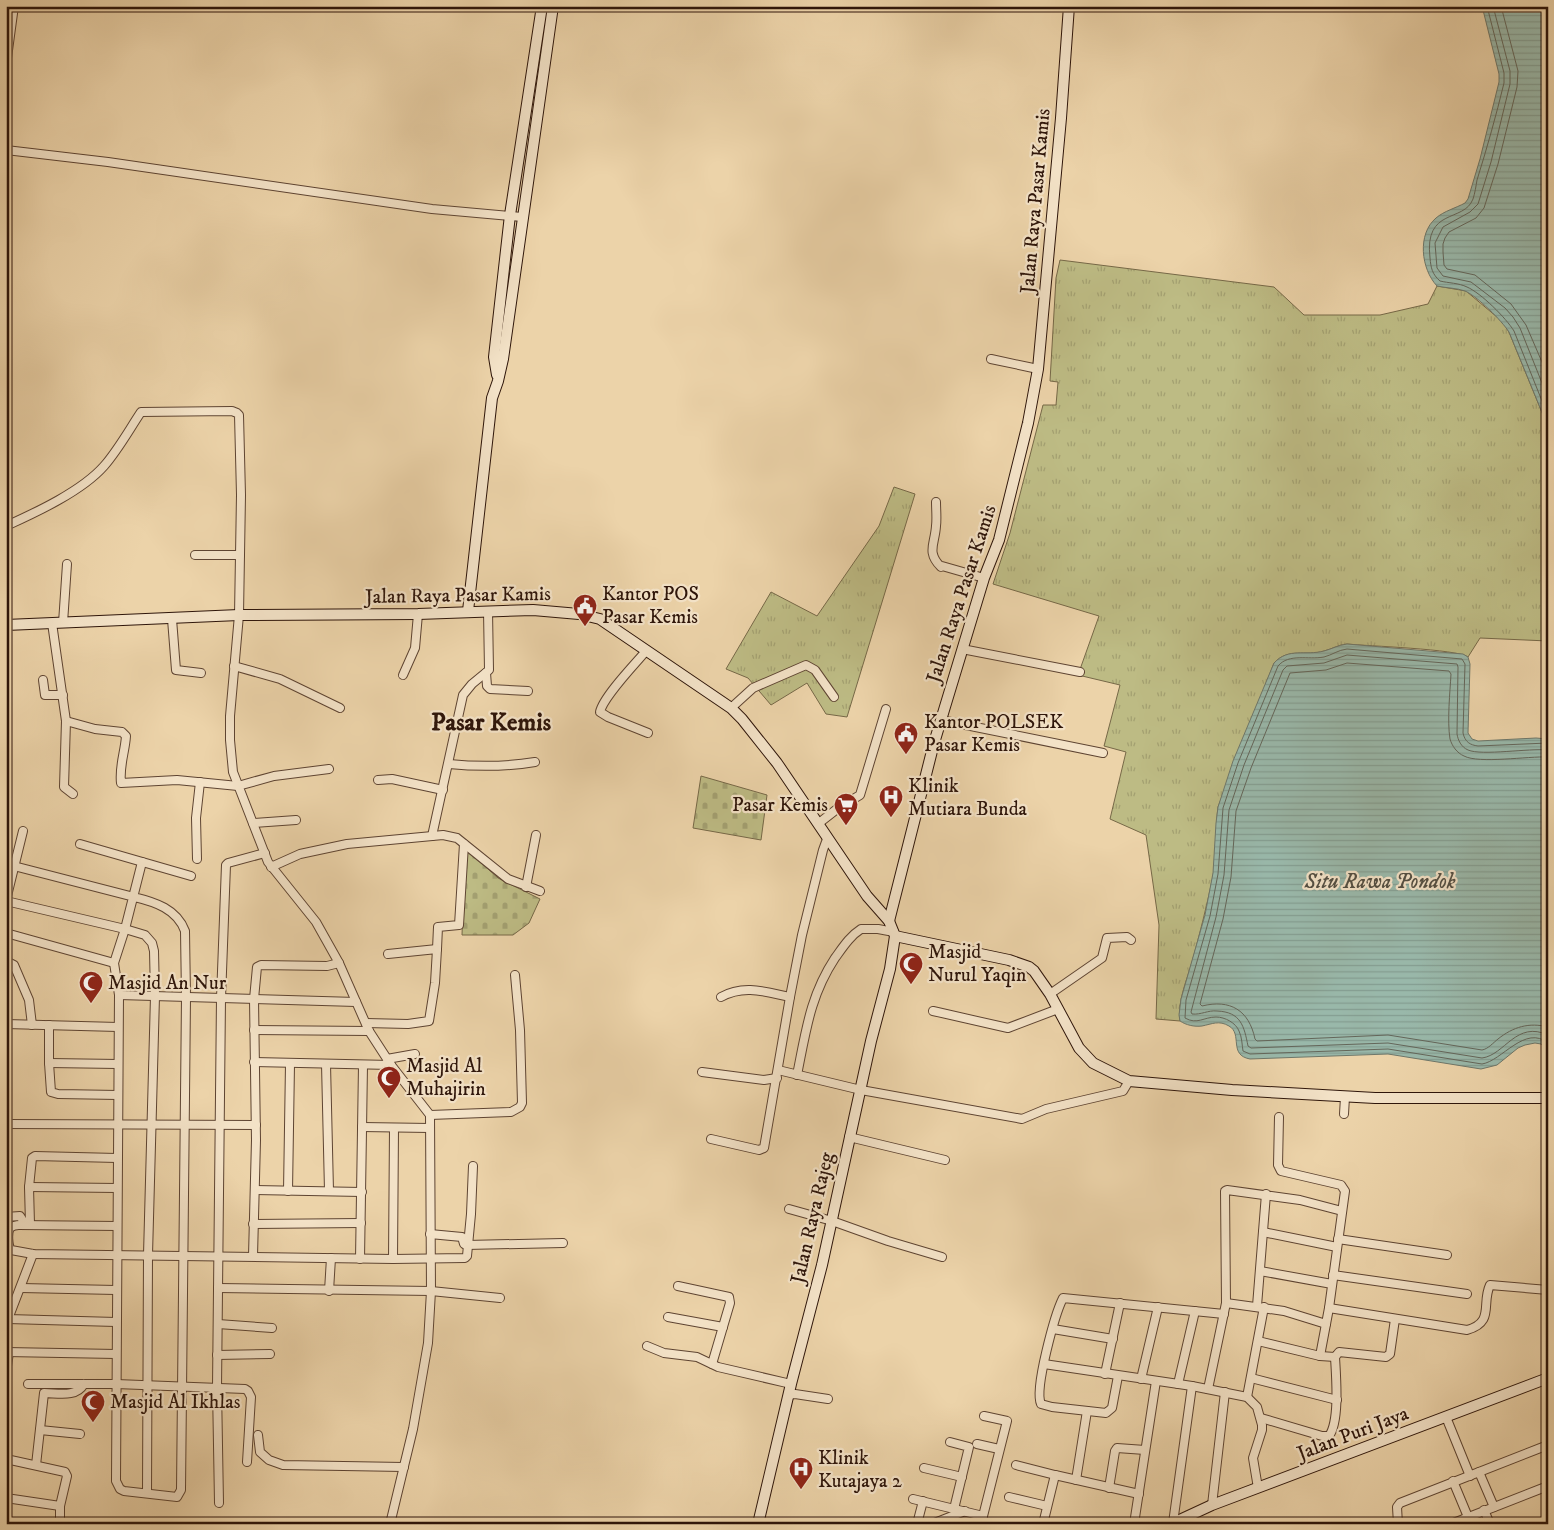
<svg xmlns="http://www.w3.org/2000/svg" width="1554" height="1530" viewBox="0 0 1554 1530" font-family="'IM FELL DW Pica',serif">
	<style>
		.grass { fill: url(#grass-tufts); stroke: #766847 }
		.cemetery { fill: url(#cemetery-stones); stroke: #766847 }
		.water { fill: url(#water-rules); stroke: #6e776a }
		.lines { fill: none; stroke-linecap: round; stroke-linejoin: round }
		.shore { stroke: #64665a; stroke-width: 1 }
		.street-casing { stroke: #5e4432; stroke-width: 10 }
		.secondary-casing { stroke: #2e150a; stroke-width: 12 }
		.street { stroke: #f3e2c7; stroke-width: 8 }
		.secondary { stroke: #f3e2c7; stroke-width: 10 }
		.labels { text-anchor: middle; dominant-baseline: central; stroke-width: 4.5; stroke-linejoin: round; paint-order: stroke }
		.street-label { font-size: 20px; fill: #2e150a; stroke: #f3e2c7 }
		.poi-label { font-size: 20px; fill: #2e150a; stroke: #f3e2c7; text-anchor: start }
		.water-label { font-size: 21px; font-style: italic; fill: #534e42; stroke: #f3e2c7 }
		.district-label { font-size: 25px; font-weight: bold; fill: #2e150a; stroke: #f3e2c7 }
	</style>
	<defs>
		<pattern id="grass-tufts" width="24" height="20" patternUnits="userSpaceOnUse" patternTransform="scale(1.25)"><rect width="24" height="20" fill="#bdbb84"/><path d="M3 7l-1-3M5 7V3M7 7l1-3M15 17l-1-3M17 17v-4M19 17l1-3" fill="none" stroke="#a3a071"/></pattern>
		<pattern id="cemetery-stones" width="16" height="16" patternUnits="userSpaceOnUse" patternTransform="scale(1.25)"><rect width="16" height="16" fill="#bdbb84"/><path d="M2 7V4a2 2 0 0 1 4 0v3zM10 15v-3a2 2 0 0 1 4 0v3z" fill="#a3a071"/></pattern>
		<pattern id="water-rules" width="6" height="5" patternUnits="userSpaceOnUse" patternTransform="scale(1.25)"><rect width="6" height="5" fill="#99b8aa"/><path d="M0 2.5h6" fill="none" stroke="#849d91"/></pattern>
	</defs>
	<rect width="100%" height="100%" fill="#ecd3a9"/>
	<filter id="stains"><feTurbulence type="fractalNoise" baseFrequency=".004" numOctaves="4"/><feColorMatrix values="0 0 0 0 .2 0 0 0 0 .09 0 0 0 0 .02 0 0 0 .5 -.17"/></filter>
	<radialGradient id="worn" r=".72"><stop offset=".6" stop-color="#630" stop-opacity="0"/><stop offset="1" stop-color="#630" stop-opacity=".3"/></radialGradient>
	<!-- grass -->
	<g class="grass">
		<path d="M1060,260L1274,287L1304,315H1380L1428,304L1437,286L1466,291L1497,317L1504,324L1509,332L1548,427V641L1480,638L1468,657C1458,649 1366,646 1347,644C1338,645 1332,649 1324,651C1305,657 1289,647 1274,663L1218,807C1215,830 1217,853 1213,876C1207,905 1200,933 1192,962C1187,980 1177,1002 1180,1021L1156,1019L1159,925L1146,835L1110,819L1126,752L1104,746L1120,685L1078,675L1099,616L993,584L1010,533L1043,405H1056L1058,382L1050,381L1056,278Z"/>
		<path d="M894,487L915,494L847,717L826,714L807,683L771,705L748,678L726,669L771,592L817,616L879,526Z"/>
	</g>
	<!-- cemetery -->
	<g class="cemetery">
		<path d="M701,776L767,795L761,840L693,828Z"/>
		<path d="M465,848L498,878L540,899L529,923L513,935H462Z"/>
	</g>
	<!-- water -->
	<g class="water">
		<path d="M1482,6H1548V427L1509,332C1502,321 1477,296 1465,291C1457,288 1446,288 1437,286C1421,269 1417,234 1436,218C1444,211 1456,208 1465,203L1468,199L1480,159L1499,82V74Z"/>
		<path d="M1347,644L1463,654L1468,657L1470,664L1468,733L1472,739L1478,741L1536,738L1548,739V1073L1545,1070L1544,1047L1541,1044L1535,1043L1525,1045L1518,1048L1497,1065L1481,1069L1388,1054L1250,1059C1228,1055 1243,1034 1229,1026C1219,1020 1212,1024 1202,1026C1194,1027 1186,1025 1180,1021L1179,1015L1181,999L1205,915L1213,873L1216,823L1218,807L1233,761L1274,663C1289,647 1305,656 1324,651C1332,649 1338,645 1347,644Z"/>
	</g>
	<g class="lines">
		<!-- shore -->
		<g class="shore">
			<path d="M1487,6L1504,73V83C1496,116 1487,148 1477,180C1476,186 1475,193 1473,199C1464,223 1424,207 1430,258C1431,268 1432,274 1440,281C1448,283 1459,283 1467,287C1481,293 1506,318 1514,331L1548,416"/>
			<path d="M1493,6L1510,71V84L1491,162L1478,204L1470,212L1443,227L1435,243L1437,268L1443,276L1471,282L1505,308L1513,317L1520,328L1548,398"/>
			<path d="M1501,6L1518,71L1517,87L1498,164L1484,208L1476,218L1449,232L1445,238L1443,244V252L1444,265L1447,269L1475,275L1511,304L1526,325L1548,376"/>
			<path d="M1548,743L1478,746C1470,745 1465,742 1463,733L1465,664L1462,659L1347,649C1338,650 1332,655 1324,657C1308,660 1289,653 1278,666L1238,763L1223,808L1218,874L1210,916L1186,1000L1185,1018C1197,1025 1204,1017 1216,1017C1225,1017 1236,1023 1239,1031C1242,1037 1242,1045 1243,1051L1250,1054L1388,1049L1482,1064C1502,1061 1525,1024 1548,1043"/>
			<path d="M1548,750C1529,748 1482,756 1468,750C1461,747 1458,740 1457,734L1458,667L1457,664L1347,655L1324,663L1287,666L1283,670L1244,765L1229,810L1224,875L1216,917L1191,1012L1192,1014C1201,1015 1208,1010 1217,1011C1241,1012 1244,1026 1248,1046L1251,1048L1388,1043L1482,1058C1505,1055 1516,1020 1548,1035"/>
			<path d="M1548,757C1528,756 1479,764 1464,756C1457,753 1452,746 1450,739C1447,721 1450,692 1451,674L1449,671L1347,663L1326,670L1290,673L1251,768L1236,811L1231,877L1223,919L1200,1004L1202,1006C1230,999 1249,1010 1255,1039L1257,1041L1388,1035L1482,1050C1488,1049 1493,1043 1498,1039C1513,1027 1529,1022 1548,1027"/>
		</g>
		<defs>
			<g id="street">
				<path d="M6,65L14,6"/>
				<path d="M6,150L108,162L432,209L522,217"/>
				<path d="M991,359L1038,369"/>
				<path d="M936,502C936,510 937,518 936,526C935,544 926,552 941,567L942,566L984,578"/>
				<path d="M6,526C37,512 82,491 104,466C118,450 129,430 141,412L232,411L237,413L239,415L241,495L239,615L230,716V740L233,772L268,862L316,922L339,963L369,1031L391,1065L430,1115L431,1291L428,1343L413,1429L390,1524"/>
				<path d="M195,555H240"/>
				<path d="M172,619L176,670L201,673"/>
				<path d="M52,623L66,721L64,787L73,794"/>
				<path d="M63,623L67,564"/>
				<path d="M962,649L1080,672"/>
				<path d="M646,651C635,664 603,697 600,712L608,717L648,733"/>
				<path d="M234,666L280,679L340,708"/>
				<path d="M486,673L487,686L490,689L528,691"/>
				<path d="M403,675L415,648L418,614"/>
				<path d="M43,680L45,695H63"/>
				<path d="M731,708L753,688L806,665L815,670L834,697"/>
				<path d="M941,720L1103,753"/>
				<path d="M66,721L95,729L122,732L126,736C125,752 119,766 121,783L177,780L238,786L274,776L329,769"/>
				<path d="M449,764C480,767 505,767 535,762"/>
				<path d="M378,780L392,779L443,790"/>
				<path d="M253,823L296,820"/>
				<path d="M819,823L837,809L860,795L886,709"/>
				<path d="M432,836L463,695L472,684L489,670L488,611"/>
				<path d="M80,844L191,876"/>
				<path d="M197,859L196,818L200,782"/>
				<path d="M6,864L134,897C155,902 177,909 185,931L186,997L181,1490L177,1497L124,1491L120,1489L116,1481L119,995L114,963L125,929L142,862"/>
				<path d="M271,867L300,854L347,844L443,835L457,838L508,879L540,891"/>
				<path d="M526,887L536,835"/>
				<path d="M6,900L23,831"/>
				<path d="M6,901L125,929L145,935L152,943L154,951L155,996L148,1255L147,1493"/>
				<path d="M6,933L114,963"/>
				<path d="M437,949L438,927L459,925L464,844"/>
				<path d="M6,961L14,965L29,1000L32,1025"/>
				<path d="M1050,994L1102,958L1107,938L1127,937L1131,940"/>
				<path d="M119,995L356,1002"/>
				<path d="M721,997C744,984 766,992 790,997"/>
				<path d="M933,1011L1008,1028L1058,1009"/>
				<path d="M366,1023L408,1024L429,1021L435,983L437,949L388,954"/>
				<path d="M6,1024L118,1027"/>
				<path d="M49,1025V1063L51,1092L58,1094L118,1095"/>
				<path d="M254,1030L369,1031"/>
				<path d="M387,1059L415,1054"/>
				<path d="M254,1062L391,1065"/>
				<path d="M49,1063L118,1064"/>
				<path d="M326,1064L329,1191"/>
				<path d="M778,1070L861,1090L1022,1119L1046,1109L1123,1091L1129,1081"/>
				<path d="M702,1072L764,1080L777,1078"/>
				<path d="M797,1075C806,1031 810,996 835,958C843,947 850,936 861,929H878L894,932"/>
				<path d="M1344,1114L1345,1097"/>
				<path d="M430,1115L511,1112L520,1107L522,1103L520,1030L515,975"/>
				<path d="M1279,1117L1278,1165L1281,1171L1341,1185L1345,1191L1329,1308L1320,1356"/>
				<path d="M6,1124L256,1125"/>
				<path d="M362,1127L430,1128"/>
				<path d="M849,1137L945,1160"/>
				<path d="M711,1139L759,1150L764,1148L790,997L802,935L823,850L827,839"/>
				<path d="M29,1187L117,1188"/>
				<path d="M255,1190L362,1192"/>
				<path d="M288,1191L290,1064"/>
				<path d="M789,1209L832,1221L888,1241L942,1257"/>
				<path d="M6,1217L20,1216L25,1224"/>
				<path d="M30,1224L29,1187L32,1158L35,1156L117,1158"/>
				<path d="M253,1224L361,1223"/>
				<path d="M117,1226L19,1225C17,1225 12,1226 10,1228C7,1233 8,1246 11,1250L33,1254L393,1259L465,1258L467,1256L471,1214L473,1166"/>
				<path d="M1263,1232L1337,1247"/>
				<path d="M430,1234L462,1237L464,1244L466,1245L563,1243"/>
				<path d="M1338,1239L1447,1255"/>
				<path d="M33,1254L8,1319L116,1322"/>
				<path d="M253,1256L256,1140L254,999L257,967L261,965L327,966L339,963"/>
				<path d="M360,1259L363,1065"/>
				<path d="M393,1259L394,1128"/>
				<path d="M1260,1271L1332,1284"/>
				<path d="M1333,1275L1467,1294"/>
				<path d="M678,1286L729,1297L730,1303L712,1364"/>
				<path d="M21,1288L116,1290"/>
				<path d="M218,1288L431,1291L500,1298"/>
				<path d="M329,1291L331,1258"/>
				<path d="M1226,1303L1284,1311L1326,1324"/>
				<path d="M1257,1306L1266,1194"/>
				<path d="M1329,1308L1467,1330C1495,1322 1481,1304 1490,1285L1548,1290"/>
				<path d="M668,1317L723,1327"/>
				<path d="M218,1324L272,1328"/>
				<path d="M1053,1329L1113,1339"/>
				<path d="M1258,1341L1320,1356L1335,1357L1339,1352L1386,1357L1390,1354L1395,1319"/>
				<path d="M647,1346L664,1353L697,1357L718,1367L791,1384"/>
				<path d="M6,1352L116,1354"/>
				<path d="M217,1355L270,1354"/>
				<path d="M1044,1364L1192,1386L1247,1397L1257,1407L1262,1425V1430L1253,1458L1258,1488"/>
				<path d="M6,1373L9,1352"/>
				<path d="M1105,1374L1120,1303"/>
				<path d="M1118,1376L1112,1408L1106,1413L1052,1407L1041,1404C1034,1389 1055,1314 1063,1298L1224,1314"/>
				<path d="M1251,1378L1337,1400"/>
				<path d="M1141,1379L1158,1307"/>
				<path d="M28,1384H116L245,1389L248,1391L251,1397L247,1462"/>
				<path d="M1178,1384L1195,1311"/>
				<path d="M1208,1389L1226,1303L1225,1191L1227,1190L1300,1200L1342,1211"/>
				<path d="M788,1395L795,1394L828,1399"/>
				<path d="M1247,1397L1264,1307"/>
				<path d="M1446,1417L1470,1476"/>
				<path d="M1261,1418L1322,1436H1329C1340,1421 1336,1376 1335,1357"/>
				<path d="M40,1430L80,1434"/>
				<path d="M258,1435L260,1452L269,1460L283,1465L404,1467"/>
				<path d="M950,1442L969,1447L954,1509"/>
				<path d="M977,1444L999,1449"/>
				<path d="M6,1459L65,1472L67,1476L60,1506V1524"/>
				<path d="M36,1465L44,1393C58,1393 76,1398 84,1384"/>
				<path d="M1016,1465L1055,1475L1139,1494"/>
				<path d="M924,1468L962,1477"/>
				<path d="M1479,1472L1494,1507"/>
				<path d="M1076,1480L1087,1411"/>
				<path d="M1453,1481L1468,1517"/>
				<path d="M1109,1488L1115,1451L1117,1448L1145,1450"/>
				<path d="M1009,1497L1047,1506"/>
				<path d="M6,1498L60,1506"/>
				<path d="M913,1499L983,1516"/>
				<path d="M219,1503L217,1388L221,998L226,865L228,863L265,853"/>
				<path d="M1212,1505L1225,1392"/>
				<path d="M1484,1510L1490,1524"/>
				<path d="M1173,1523L1192,1386"/>
				<path d="M917,1524L923,1501"/>
				<path d="M932,1524L965,1511"/>
				<path d="M981,1524L1007,1421L984,1416"/>
				<path d="M1043,1524L1055,1475"/>
				<path d="M1134,1524L1156,1381"/>
				<path d="M1398,1524L1397,1507L1400,1503L1548,1445"/>
				<path d="M1451,1524L1548,1486"/>
			</g>
			<g id="secondary">
				<path d="M497,375L494,357L510,215L542,6"/>
				<path d="M468,611L492,398L498,381L503,359L553,6"/>
				<path d="M6,625L239,615L418,614L533,610L579,614L600,619L731,708L742,719L777,763L867,896L889,921L895,936L890,969L871,1041L822,1265L791,1384L758,1524"/>
				<path d="M889,921L934,743L984,578L999,540L1028,423L1038,369L1061,118L1069,6"/>
				<path d="M895,936L1009,960L1029,967L1034,971L1050,994L1079,1048L1093,1063L1129,1081L1232,1090L1375,1098H1548"/>
				<path d="M1171,1524L1212,1505L1548,1378"/>
			</g>
		</defs>
		<!-- street casing -->
		<use href="#street" class="street-casing"/>
		<!-- secondary casing -->
		<use href="#secondary" class="secondary-casing"/>
		<!-- street -->
		<use href="#street" class="street"/>
		<!-- secondary -->
		<use href="#secondary" class="secondary"/>
	</g>
	<!-- icons -->
	<defs>
		<symbol id="civic-pin" viewBox="-11 -11 22 30"><path d="M0 17L-7.5 6A9.5 9.5 0 1 1 7.5 6Z" fill="#8f2418" stroke="#f3e2c7"/><path d="M-.6-6.5H3V-4.5H.6V-3L4-1V1h2V6H-6V1h2V-1L-.6-3ZM-1.2 2.5V6h2.4V2.5Z" fill="#fff"/></symbol>
		<symbol id="hospital-pin" viewBox="-11 -11 22 30"><path d="M0 17L-7.5 6A9.5 9.5 0 1 1 7.5 6Z" fill="#8f2418" stroke="#f3e2c7"/><path d="M-5-5h3v3.5h4V-5h3V5h-3V1.5h-4V5h-3Z" fill="#fff"/></symbol>
		<symbol id="supermarket-pin" viewBox="-11 -11 22 30"><path d="M0 17L-7.5 6A9.5 9.5 0 1 1 7.5 6Z" fill="#8f2418" stroke="#f3e2c7"/><path d="M-6-5.5h2.5l.6 2H6L4.5 2H-2.5L-4.4-4H-6ZM-1.5 3.2a1.3 1.3 0 1 0 .1 0ZM3 3.2a1.3 1.3 0 1 0 .1 0Z" fill="#fff"/></symbol>
		<symbol id="mosque-pin" viewBox="-11 -11 22 30"><path d="M0 17L-7.5 6A9.5 9.5 0 1 1 7.5 6Z" fill="#8f2418" stroke="#f3e2c7"/><path d="M3.5-4.9A6 6 0 1 0 3.5 4.9A5 5 0 1 1 3.5-4.9Z" fill="#fff"/></symbol>
	</defs>
	<g fill-rule="evenodd">
		<use href="#civic-pin" x="571" y="592" width="28" height="38"/>
		<use href="#civic-pin" x="892" y="720" width="28" height="38"/>
		<use href="#hospital-pin" x="877" y="783" width="28" height="38"/>
		<use href="#supermarket-pin" x="832" y="791" width="28" height="38"/>
		<use href="#mosque-pin" x="897" y="950" width="28" height="38"/>
		<use href="#mosque-pin" x="77" y="969" width="28" height="38"/>
		<use href="#mosque-pin" x="375" y="1064" width="28" height="38"/>
		<use href="#mosque-pin" x="79" y="1388" width="28" height="38"/>
		<use href="#hospital-pin" x="787" y="1455" width="28" height="38"/>
	</g>
	<g class="labels">
		<!-- street labels -->
		<g class="street-label">
			<text transform="translate(1036 201) rotate(-85)">Jalan Raya Pasar Kamis</text>
			<text transform="translate(962 594) rotate(-72)">Jalan Raya Pasar Kamis</text>
			<text transform="translate(458 596) rotate(-1)">Jalan Raya Pasar Kamis</text>
			<text transform="translate(813 1218) rotate(-77)">Jalan Raya Rajeg</text>
			<text transform="translate(1353 1434) rotate(-21)">Jalan Puri Jaya</text>
		</g>
		<!-- poi labels -->
		<g class="poi-label">
			<text x="602" y="594">Kantor POS<tspan x="602" dy="23">Pasar Kemis</tspan></text>
			<text x="924" y="722">Kantor POLSEK<tspan x="924" dy="23">Pasar Kemis</tspan></text>
			<text x="908" y="786">Klinik<tspan x="908" dy="23">Mutiara Bunda</tspan></text>
			<text x="828" y="805" text-anchor="end">Pasar Kemis</text>
			<text x="928" y="952">Masjid<tspan x="928" dy="23">Nurul Yaqin</tspan></text>
			<text x="108" y="983">Masjid An Nur</text>
			<text x="406" y="1066">Masjid Al<tspan x="406" dy="23">Muhajirin</tspan></text>
			<text x="110" y="1402">Masjid Al Ikhlas</text>
			<text x="818" y="1458">Klinik<tspan x="818" dy="23">Kutajaya 2</tspan></text>
		</g>
		<!-- water labels -->
		<g class="water-label">
			<text x="1380" y="882">Situ Rawa Pondok</text>
		</g>
		<!-- district labels -->
		<g class="district-label">
			<text x="491" y="722">Pasar Kemis</text>
		</g>
	</g>
	<!-- margin -->
	<rect width="1554" height="1530" fill="none" stroke="#ecd3a9" stroke-width="25"/>
	<rect x="8" y="8" width="1539" height="1515" fill="none" stroke="#2e150a" stroke-width="2.5"/>
	<rect x="12" y="12" width="1529" height="1505" fill="none" stroke="#2e150a"/>
	<rect width="100%" height="100%" filter="url(#stains)"/>
	<rect width="100%" height="100%" fill="url(#worn)"/>
</svg>
